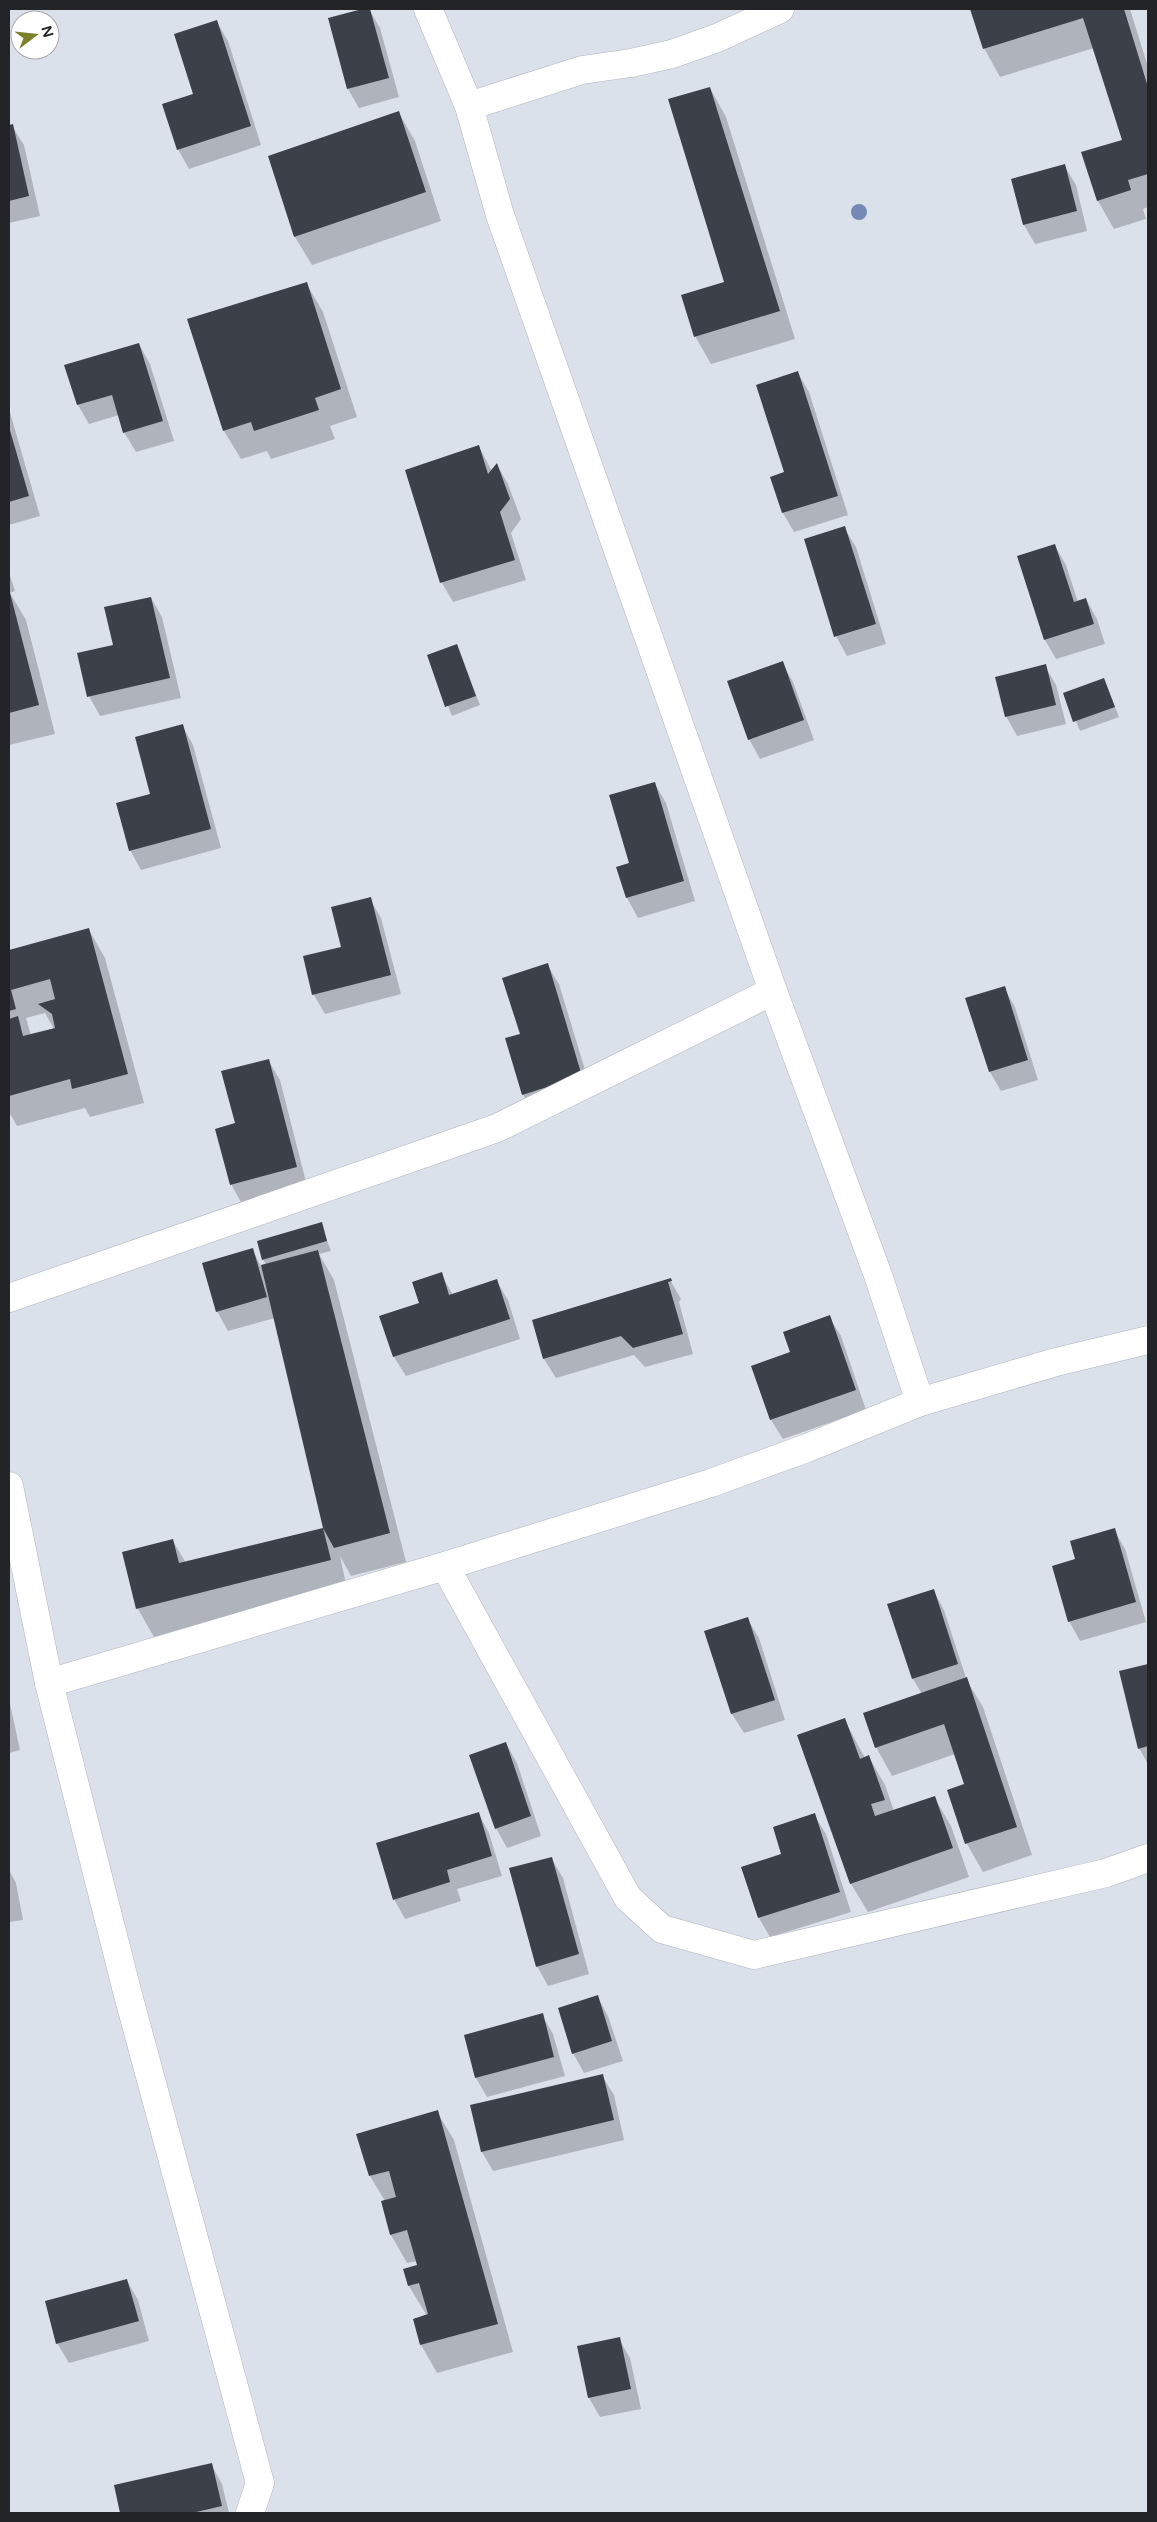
<svg xmlns="http://www.w3.org/2000/svg" width="1157" height="2522" viewBox="0 0 1157 2522" font-family="'Varela Round',sans-serif">
	<style>
		.shadow { fill: #0003; fill-rule: evenodd }
		.building { fill: #3c4048 }
		.lines { fill: none; stroke-linecap: round; stroke-linejoin: round }
		.street-casing { stroke: #b0b5bf; stroke-width: 29 }
		.street { stroke: #fff; stroke-width: 28 }
		.tree { fill: #748ab4 }
	</style>
	<rect width="100%" height="100%" fill="#dbe1eb"/>
	<!-- shadow -->
	<g class="shadow">
		<path d="M369,9L380,28L399,97L359,108L348,89L329,19Z"/>
		<path d="M972,9H1130L1148,67V207L1143,209L1146,219L1114,229L1098,201L1083,153L1123,141L1094,48L1000,77L984,48Z"/>
		<path d="M217,22L228,41L261,145L189,169L178,149Z"/>
		<path d="M710,88L726,117L795,339L711,364L695,336L726,283Z"/>
		<path d="M399,113L415,141L441,221L312,265L295,237L269,157Z"/>
		<path d="M12,126L24,145L40,216L9,223V127Z"/>
		<path d="M1064,165L1076,185L1087,231L1035,244L1024,225L1012,180Z"/>
		<path d="M306,283L323,312L357,417L330,426L335,439L271,459L267,451L241,459L224,431Z"/>
		<path d="M139,344L150,364L174,441L136,452L124,432L119,415L89,424L78,405L66,366Z"/>
		<path d="M798,373L809,392L848,515L794,532L783,513Z"/>
		<path d="M9,409L40,516L9,525Z"/>
		<path d="M479,447L492,471L497,465L508,484L521,519L511,533L526,580L453,602L442,583L406,471Z"/>
		<path d="M844,528L856,547L886,644L847,656L836,636Z"/>
		<path d="M1055,546L1066,565L1078,602L1086,599L1097,619L1105,644L1056,659L1045,640Z"/>
		<path d="M9,572L15,591L10,593L26,620L55,734L9,745Z"/>
		<path d="M151,598L162,617L181,698L100,716L89,696L114,646Z"/>
		<path d="M457,645L480,705L452,716L428,655Z"/>
		<path d="M782,663L793,682L814,740L760,759L749,739Z"/>
		<path d="M1045,666L1056,685L1066,724L1017,736L1006,716Z"/>
		<path d="M1104,680L1119,717L1080,731L1065,694Z"/>
		<path d="M182,725L193,745L221,848L141,870L130,850Z"/>
		<path d="M655,784L666,803L695,901L638,918L627,898L617,868L630,864Z"/>
		<path d="M370,899L381,918L401,994L325,1014L314,995L304,957L342,948Z"/>
		<path d="M89,930L105,958L144,1103L90,1117L85,1108L17,1126L9,1112V951ZM45,1013L54,1029L31,1036L26,1018Z"/>
		<path d="M547,965L559,984L593,1096L534,1114L523,1094L521,1035Z"/>
		<path d="M1004,988L1015,1007L1038,1080L1001,1091L990,1072Z"/>
		<path d="M268,1060L280,1080L307,1186L242,1204L231,1184L236,1124Z"/>
		<path d="M321,1224L331,1251L319,1254L334,1280L406,1562L351,1576L340,1556L347,1589L154,1637L138,1609L173,1541L186,1563L324,1529L275,1318L228,1331L217,1311L252,1250L261,1266L266,1265L263,1259Z"/>
		<path d="M441,1274L453,1295L496,1280L508,1300L520,1339L406,1376L394,1357L381,1317L421,1304Z"/>
		<path d="M670,1280L681,1299L679,1302L693,1354L645,1367L634,1355L556,1378L544,1359L533,1320Z"/>
		<path d="M829,1317L841,1336L866,1410L783,1439L771,1420L753,1367L792,1353Z"/>
		<path d="M1114,1530L1125,1549L1146,1622L1080,1641L1069,1621L1077,1560Z"/>
		<path d="M933,1590L944,1610L967,1681L983,1707L1032,1855L983,1872L967,1844L949,1790L965,1785L955,1754L892,1776L876,1747L922,1694L913,1679Z"/>
		<path d="M747,1618L759,1638L785,1720L744,1733L732,1714L706,1632Z"/>
		<path d="M1148,1665V1764L1139,1748L1120,1672Z"/>
		<path d="M9,1699L20,1750L9,1753Z"/>
		<path d="M844,1719L865,1758L869,1757L885,1785L894,1811L934,1797L951,1826L969,1877L868,1912L851,1884L799,1736Z"/>
		<path d="M506,1743L517,1763L541,1836L507,1848L496,1828Z"/>
		<path d="M478,1813L489,1833L502,1876L457,1889L461,1901L405,1919L394,1899Z"/>
		<path d="M814,1815L826,1834L851,1912L770,1937L759,1918L743,1867L783,1855Z"/>
		<path d="M551,1858L563,1878L589,1974L548,1986L537,1966Z"/>
		<path d="M9,1870L16,1883L23,1920L9,1922Z"/>
		<path d="M597,1996L608,2016L623,2061L584,2073L573,2053Z"/>
		<path d="M542,2015L553,2034L565,2076L487,2097L476,2078Z"/>
		<path d="M602,2076L614,2095L624,2140L493,2171L482,2152L471,2106Z"/>
		<path d="M437,2112L454,2140L513,2352L437,2373L421,2345L414,2320L427,2316L409,2286L418,2266L417,2261L407,2263L391,2235L382,2202L385,2201L370,2176Z"/>
		<path d="M127,2281L138,2300L149,2341L69,2363L57,2343Z"/>
		<path d="M619,2339L630,2358L641,2409L600,2417L589,2398Z"/>
		<path d="M211,2464L222,2484L229,2513H121L115,2486Z"/>
	</g>
	<!-- building -->
	<g class="building">
		<path d="M362,9H370L389,78L347,89L328,18Z"/>
		<path d="M970,9H1124L1148,87V174L1128,180L1131,190L1097,201L1081,152L1122,140L1083,18L983,49Z"/>
		<path d="M217,20L251,126L177,150L162,104L193,94L174,34Z"/>
		<path d="M710,87L780,311L694,337L681,295L724,282L668,99Z"/>
		<path d="M399,111L426,192L294,237L268,156Z"/>
		<path d="M13,124L29,196L9,201V125Z"/>
		<path d="M1065,164L1077,211L1023,225L1011,179Z"/>
		<path d="M307,282L341,389L315,398L319,410L254,431L251,422L223,431L187,319Z"/>
		<path d="M139,343L163,421L123,433L112,395L77,405L64,365Z"/>
		<path d="M798,371L838,496L782,513L770,477L784,472L756,385Z"/>
		<path d="M9,427L29,496L9,502Z"/>
		<path d="M479,445L488,474L497,463L510,499L500,512L515,560L440,583L405,470Z"/>
		<path d="M845,526L876,624L834,637L804,539Z"/>
		<path d="M1055,544L1074,602L1086,598L1094,624L1044,640L1017,556Z"/>
		<path d="M9,589L39,705L9,713Z"/>
		<path d="M151,597L170,678L87,697L77,653L113,645L104,607Z"/>
		<path d="M457,644L476,696L445,707L427,655Z"/>
		<path d="M783,661L804,720L748,740L727,681Z"/>
		<path d="M1046,664L1056,705L1005,717L995,677Z"/>
		<path d="M1104,678L1115,707L1073,722L1063,693Z"/>
		<path d="M183,724L211,829L129,851L116,803L150,794L135,737Z"/>
		<path d="M655,782L684,881L626,898L616,867L629,863L609,795Z"/>
		<path d="M371,897L391,975L312,995L303,956L341,947L331,907Z"/>
		<path d="M89,928L128,1074L72,1089L70,1079L9,1096V1019L18,1016L23,1036L55,1028L52,1014L38,1004L55,999L50,979L11,990L16,1009L9,1011V950Z"/>
		<path d="M548,963L582,1076L522,1095L505,1038L520,1034L502,978Z"/>
		<path d="M1005,986L1028,1060L989,1072L965,998Z"/>
		<path d="M269,1059L297,1167L230,1185L215,1129L235,1123L221,1071Z"/>
		<path d="M322,1222L327,1241L262,1260L257,1241Z"/>
		<path d="M253,1248L267,1297L216,1312L202,1263Z"/>
		<path d="M318,1250L390,1533L334,1548L323,1528L331,1560L136,1609L122,1552L173,1539L179,1563L323,1528L261,1265Z"/>
		<path d="M442,1272L449,1295L497,1279L510,1319L393,1357L379,1316L419,1303L412,1282Z"/>
		<path d="M671,1278L672,1281L668,1282L683,1334L633,1348L621,1336L543,1359L532,1320Z"/>
		<path d="M830,1315L856,1390L770,1420L751,1366L790,1352L783,1332Z"/>
		<path d="M1115,1528L1136,1602L1068,1622L1052,1566L1075,1559L1070,1541Z"/>
		<path d="M934,1589L958,1664L912,1679L887,1604Z"/>
		<path d="M748,1617L775,1700L731,1714L704,1631Z"/>
		<path d="M1148,1664V1746L1138,1749L1119,1671Z"/>
		<path d="M967,1677L1017,1827L965,1844L947,1790L964,1784L944,1724L875,1748L863,1713Z"/>
		<path d="M845,1718L860,1759L869,1755L885,1800L871,1804L875,1816L935,1796L953,1848L850,1884L797,1735Z"/>
		<path d="M506,1742L531,1816L495,1829L469,1755Z"/>
		<path d="M479,1812L492,1856L447,1870L450,1882L393,1900L376,1843Z"/>
		<path d="M815,1813L840,1892L758,1918L741,1867L781,1854L773,1827Z"/>
		<path d="M552,1857L579,1954L536,1967L509,1868Z"/>
		<path d="M598,1995L612,2041L572,2054L558,2008Z"/>
		<path d="M543,2013L554,2057L475,2078L464,2035Z"/>
		<path d="M603,2074L614,2120L481,2152L470,2105Z"/>
		<path d="M438,2110L498,2324L420,2345L413,2319L428,2314L419,2283L408,2286L403,2269L417,2265L407,2230L390,2235L381,2201L396,2197L389,2171L369,2176L356,2134Z"/>
		<path d="M127,2279L139,2321L56,2344L45,2301Z"/>
		<path d="M620,2337L631,2389L588,2398L577,2346Z"/>
		<path d="M212,2463L222,2506L192,2513H120L114,2485Z"/>
	</g>
	<g class="lines">
		<defs>
			<g id="street">
				<path d="M428,9L469,106L500,215L773,991L878,1275L920,1402"/>
				<path d="M469,106L582,70L631,63L672,54L717,38L780,9"/>
				<path d="M9,1298L497,1128L773,991"/>
				<path d="M9,1486L49,1683L127,1991L260,2483L250,2513"/>
				<path d="M445,1566L628,1898L662,1929L754,1955L1106,1873L1148,1858"/>
				<path d="M49,1683L445,1566L711,1483L807,1448L920,1402L1056,1362L1148,1340"/>
			</g>
		</defs>
		<!-- street casing -->
		<use href="#street" class="street-casing"/>
		<!-- street -->
		<use href="#street" class="street"/>
	</g>
	<!-- trees -->
	<circle class="tree" cx="859" cy="212" r="8"/>
	<!-- border -->
	<rect width="1157" height="2522" fill="none" stroke="#222428" stroke-width="20"/>
	<!-- north arrow -->
	<g transform="translate(35 35) rotate(74)"><circle r="24" fill="#ffffff" stroke="#a7a7a9"/>
	<path d="M0-4L9 19L0 12L-9 19Z" fill="#7d812c"/>
	<text y="-8" font-size="14" font-weight="bold" text-anchor="middle" fill="#222428">N</text>
	</g>
</svg>
